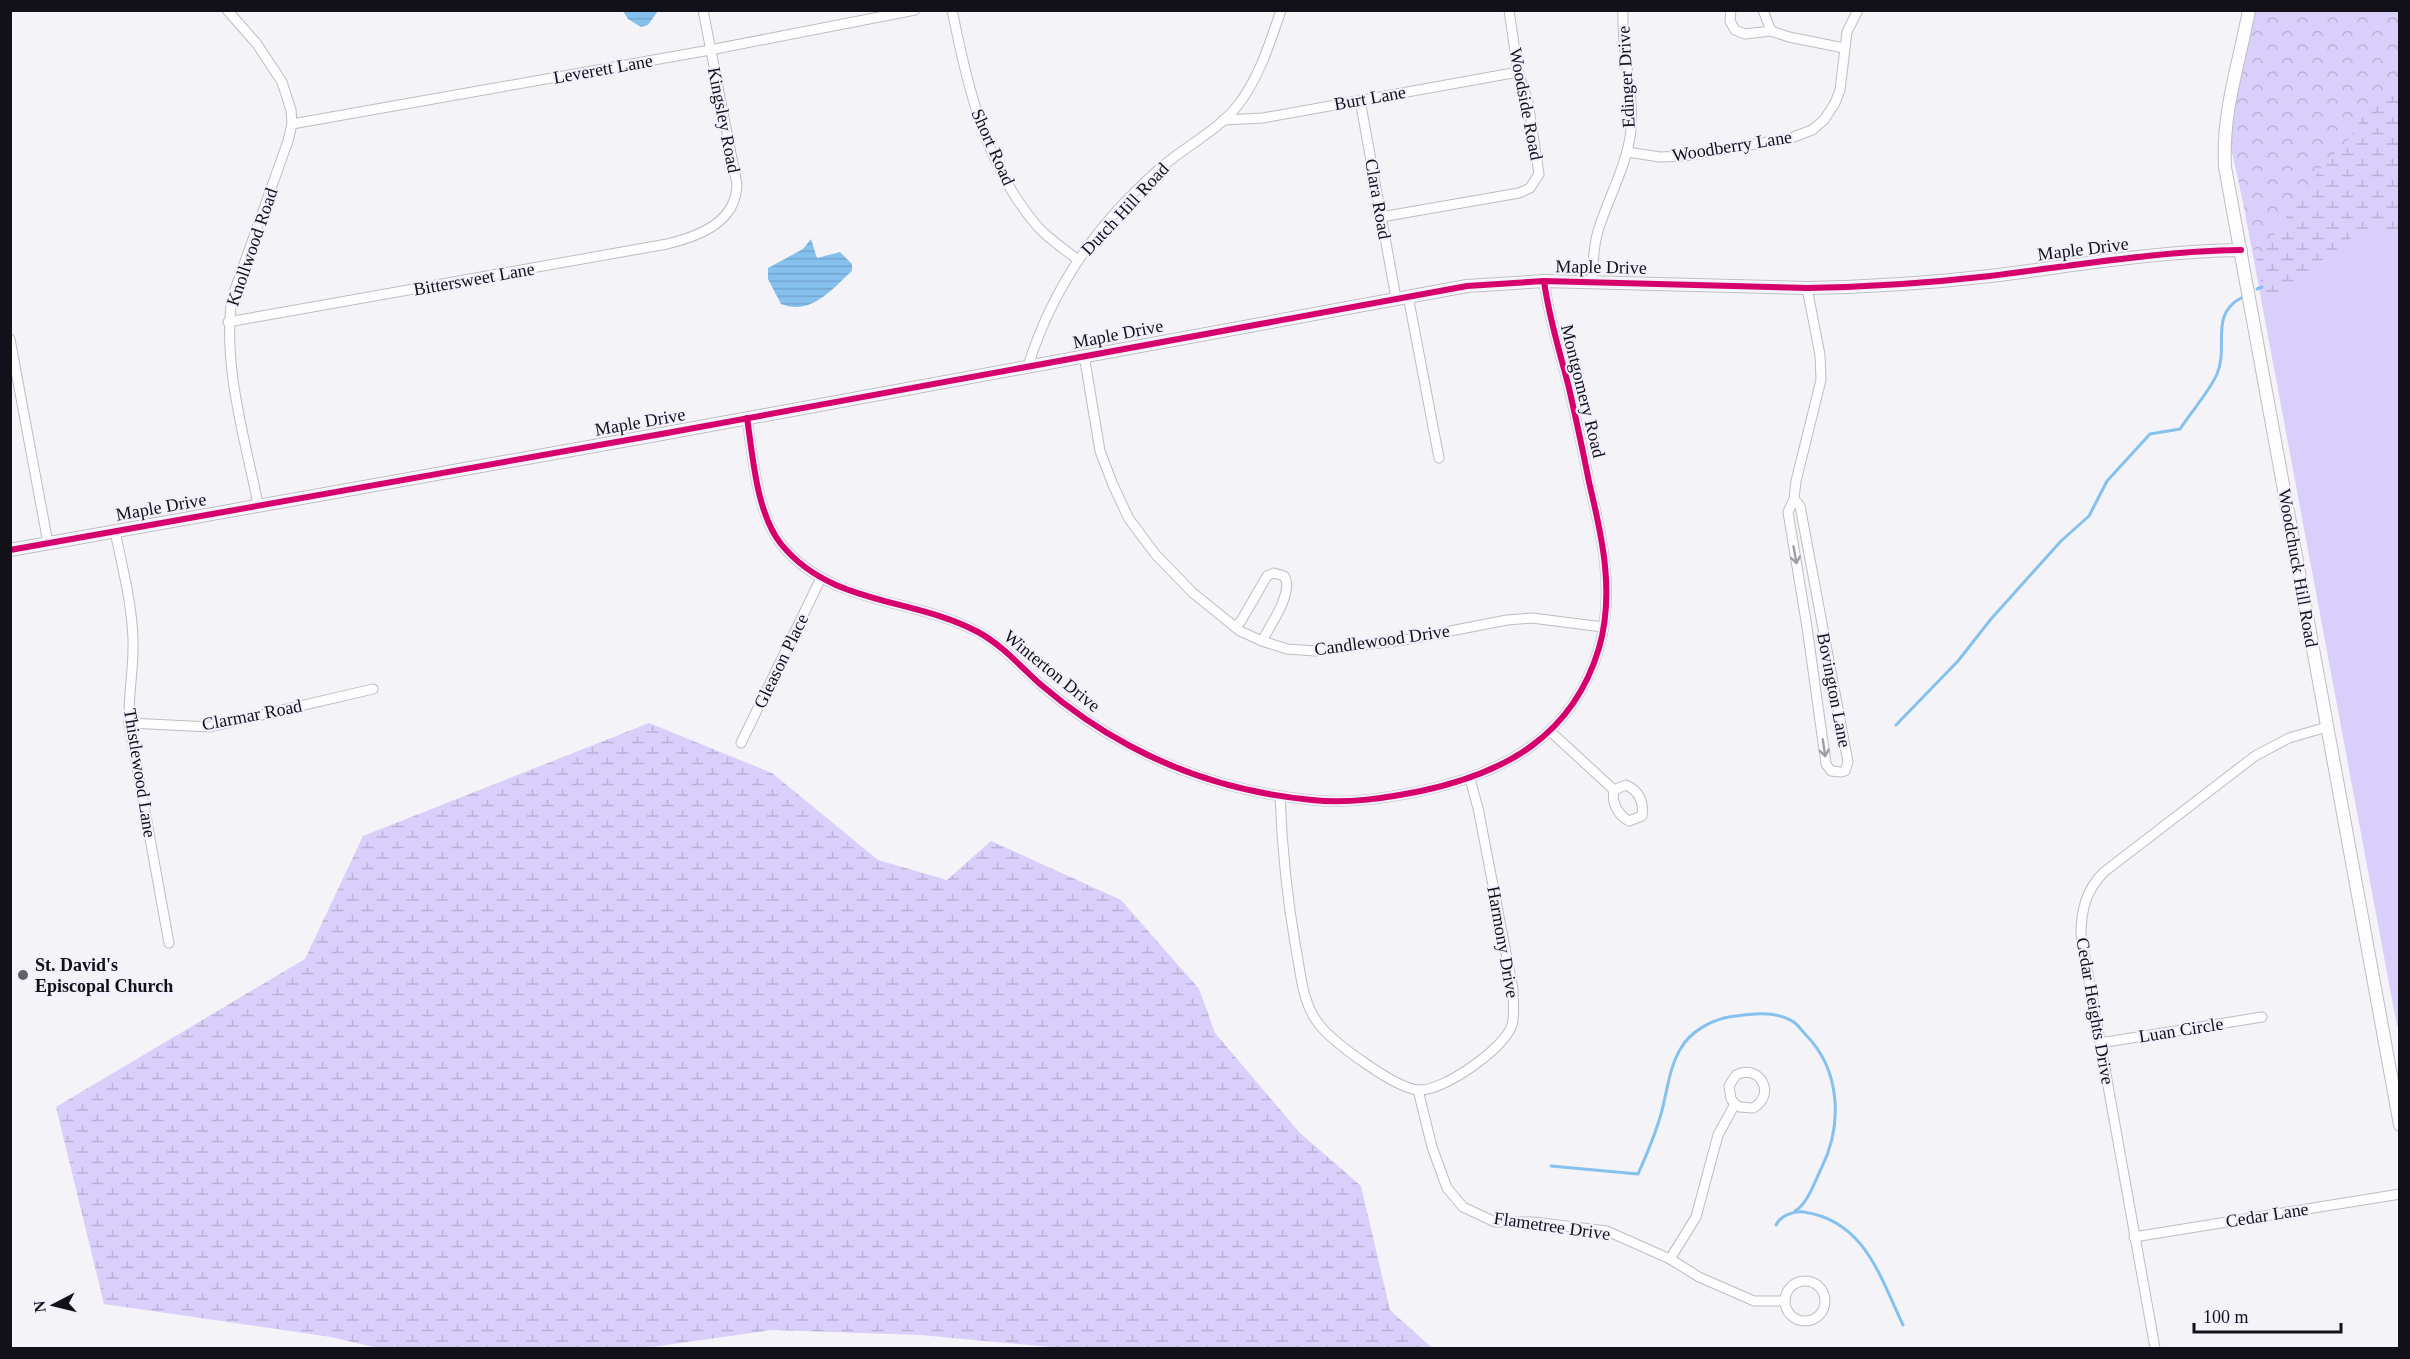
<svg xmlns="http://www.w3.org/2000/svg" width="2410" height="1359" viewBox="0 0 2410 1359" font-family="Georgia,serif">
	<style>
		.green { fill: #dacffa }
		.forest { fill: url(#forest-crowns) }
		.wetland { fill: url(#wetland-marsh) }
		.water { fill: url(#water-rules) }
		.lines { fill: none; stroke-linecap: round; stroke-linejoin: round }
		.stream { stroke: #86c1ee; stroke-width: 3 }
		.minor-casing { stroke: #bebdc4; stroke-width: 11 }
		.tertiary-casing { stroke: #bebdc4; stroke-width: 14 }
		.minor { stroke: #fdfdfe; stroke-width: 9 }
		.tertiary { stroke: #fdfdfe; stroke-width: 12 }
		.cycleway-casing { stroke: #f2f0fb; stroke-width: 10 }
		.cycleway { stroke: #d6006c; stroke-width: 6 }
		.oneway { stroke: #9f9ea2 }
		.poi-dot { fill: #615f67; stroke: #f2f0fb; stroke-width: 2 }
		.labels { text-anchor: middle; dominant-baseline: central; stroke-width: 4.5; stroke-linejoin: round; paint-order: stroke }
		.street-label { font-size: 18px; fill: #121019; stroke: #f2f0fb }
		.poi-label { font-size: 18px; font-weight: bold; fill: #121019; stroke: #f2f0fb; text-anchor: start }
	</style>
	<defs>
		<pattern id="forest-crowns" width="20" height="18" patternUnits="userSpaceOnUse" patternTransform="scale(1.5)"><rect width="20" height="18" fill="#dacffa"/><path d="M2 6a3 3 0 1 1 6 0M12 15a3 3 0 1 1 6 0" fill="none" stroke="#bab1d6"/></pattern>
		<pattern id="wetland-marsh" width="20" height="14" patternUnits="userSpaceOnUse" patternTransform="scale(1.5)"><rect width="20" height="14" fill="#dacffa"/><path d="M1 5h8M5 5V1M11 12h8M15 12V8" fill="none" stroke="#bab1d6"/></pattern>
		<pattern id="water-rules" width="6" height="5" patternUnits="userSpaceOnUse" patternTransform="scale(1.5)"><rect width="6" height="5" fill="#86c1ee"/><path d="M0 2.5h6" fill="none" stroke="#73a5cc"/></pattern>
	</defs>
	<rect width="100%" height="100%" fill="#f3f3f8"/>
	<!-- green -->
	<path class="green" d="M2399,11V1025L2397,1026L2231,138Z"/>
	<!-- forest -->
	<path class="forest" d="M2255,11H2399V83L2372,101L2349,139L2321,168L2256,261L2229,139L2235,94Z"/>
	<!-- wetland -->
	<g class="wetland">
		<path d="M2399,83V236L2363,229L2266,303L2256,261L2321,168L2349,139L2372,101Z"/>
		<path d="M649,723L772,773L878,860L947,880L991,841L1121,900L1199,989L1215,1033L1299,1132L1361,1186L1390,1310L1432,1348H1062L920,1335L772,1330L645,1348H378L331,1337L104,1304L56,1107L305,959L363,836Z"/>
	</g>
	<!-- water -->
	<g class="water">
		<path d="M623,11V10L658,11L648,25L641,27L628,19Z"/>
		<path d="M811,239L817,258L840,252L852,264V271C832,289 811,316 781,304L768,279V268L803,249Z"/>
	</g>
	<g class="lines">
		<!-- stream -->
		<g class="stream">
			<path d="M2257,289L2262,287"/>
			<path d="M1896,725L1958,661L1991,619L2061,541L2089,516L2107,481L2150,434L2180,429C2191,412 2209,392 2217,374C2229,347 2209,315 2241,298"/>
			<path d="M1551,1166L1638,1174C1647,1154 1655,1135 1661,1114C1667,1093 1669,1067 1681,1048C1690,1032 1711,1020 1729,1017C1749,1014 1774,1010 1792,1021C1797,1023 1801,1030 1805,1034C1841,1070 1843,1125 1821,1169C1814,1183 1808,1203 1795,1211"/>
			<path d="M1776,1225C1781,1215 1794,1211 1804,1212C1865,1221 1880,1277 1903,1325"/>
		</g>
		<defs>
			<g id="minor">
				<path d="M227,10L257,44L282,82L291,110L292,124L288,141L232,298C222,364 245,439 258,504"/>
				<path d="M952,10C968,87 985,166 1038,227C1049,239 1064,249 1077,259"/>
				<path d="M1731,10L1730,21L1735,30L1745,34L1771,31L1763,10"/>
				<path d="M1771,31L1789,37L1844,48"/>
				<path d="M1360,100L1396,298"/>
				<path d="M1223,120L1263,118L1518,72"/>
				<path d="M292,124L710,50L915,10"/>
				<path d="M1627,152L1660,157L1684,156L1791,138L1812,130L1824,120L1835,103L1840,90L1847,32L1858,10"/>
				<path d="M1381,217L1519,193L1530,188L1539,174L1528,102L1518,72L1509,10"/>
				<path d="M1592,282C1593,265 1593,248 1598,231C1608,198 1627,166 1631,130C1634,90 1621,51 1623,10"/>
				<path d="M1408,296L1439,458"/>
				<path d="M228,322L667,244C699,236 736,223 737,184L703,10"/>
				<path d="M10,339L48,543"/>
				<path d="M1084,355L1100,451L1113,485L1129,519L1156,555L1193,593L1240,631L1262,641L1287,649L1315,651L1404,640L1507,620L1532,618L1603,627"/>
				<path d="M1028,366C1052,289 1097,224 1157,171C1181,149 1219,130 1238,105C1259,78 1270,43 1281,10"/>
				<path d="M747,418C753,456 756,512 781,544C831,606 913,597 978,632C1002,645 1020,666 1040,684C1068,708 1098,729 1130,746C1186,776 1249,794 1312,800C1348,804 1386,798 1421,791C1505,773 1573,736 1599,648C1615,593 1602,536 1589,482C1583,451 1576,419 1569,388C1560,352 1549,319 1544,281"/>
				<path d="M1794,499L1800,506L1848,762L1845,771L1841,772L1831,771L1826,764L1807,627L1788,512L1794,499L1796,481L1821,380L1820,355L1807,288"/>
				<path d="M115,531C122,566 132,603 133,640C134,668 128,695 129,723L169,943"/>
				<path d="M1235,627L1241,621L1267,576L1274,573L1284,576C1295,591 1269,627 1262,641"/>
				<path d="M129,723L210,727L373,689"/>
				<path d="M1551,732L1614,790"/>
				<path d="M741,743L821,578"/>
				<path d="M1626,785C1639,791 1644,802 1642,816L1629,821C1618,815 1611,803 1614,790Z"/>
				<path d="M1280,796C1282,848 1287,898 1296,949C1301,974 1302,1002 1318,1023C1332,1042 1395,1088 1418,1090C1443,1092 1505,1048 1512,1025C1515,1013 1513,1001 1513,989L1478,808L1470,779"/>
				<path d="M2100,1043L2262,1017"/>
				<path d="M1418,1090L1432,1147L1447,1188L1463,1207L1495,1222H1533L1607,1231L1670,1259L1699,1277L1754,1301H1785"/>
				<path d="M2134,1237L2400,1194"/>
				<path d="M1670,1259L1696,1217L1718,1135L1735,1104L1740,1107L1753,1108C1777,1095 1760,1063 1736,1075L1729,1086L1731,1099L1735,1104"/>
				<circle cx="1805" cy="1301" r="20"/>
				<path d="M2155,1348L2081,935C2081,910 2086,890 2104,872L2255,756L2289,738L2327,727"/>
			</g>
			<g id="tertiary">
				<path d="M2249,10C2239,65 2222,111 2225,167L2400,1125"/>
				<path d="M10,550L667,433L1467,286L1544,281L1807,288C1868,287 1929,283 1990,276C2073,266 2156,251 2241,250"/>
			</g>
		</defs>
		<!-- minor casing -->
		<use href="#minor" class="minor-casing"/>
		<!-- tertiary casing -->
		<use href="#tertiary" class="tertiary-casing"/>
		<!-- minor -->
		<use href="#minor" class="minor"/>
		<!-- tertiary -->
		<use href="#tertiary" class="tertiary"/>
		<defs>
			<g id="cycleway">
				<path d="M747,418C753,456 756,512 781,544C831,606 913,597 978,632C1002,645 1020,666 1040,684C1068,708 1098,729 1130,746C1186,776 1249,794 1312,800C1348,804 1386,798 1421,791C1505,773 1573,736 1599,648C1615,593 1602,536 1589,482C1583,451 1576,419 1569,388C1560,352 1549,319 1544,281"/>
				<path d="M10,550L667,433L1467,286L1544,281L1807,288C1868,287 1929,283 1990,276C2073,266 2156,251 2241,250"/>
			</g>
		</defs>
		<!-- cycleway casing -->
		<use href="#cycleway" class="cycleway-casing"/>
		<!-- cycleway -->
		<use href="#cycleway" class="cycleway"/>
	</g>
	<!-- one-way arrows -->
	<defs><path id="oneway-shaft" d="M-6 0H5M1.5-3L5.5 0L1.5 3" fill="none" stroke-width="1.6" stroke-linecap="round" stroke-linejoin="round" transform="scale(1.5)"/></defs>
	<g class="oneway">
		<use href="#oneway-shaft" transform="translate(1795 555) rotate(80)"/>
		<use href="#oneway-shaft" transform="translate(1824 748) rotate(82)"/>
	</g>
	<!-- markers -->
	<circle class="poi-dot" cx="23" cy="975" r="6"/>
	<g class="labels">
		<!-- street labels -->
		<g class="street-label">
			<text transform="translate(603 69) rotate(-10)">Leverett Lane</text>
			<text transform="translate(1626 77) rotate(-93)">Edinger Drive</text>
			<text transform="translate(1370 98) rotate(-10)">Burt Lane</text>
			<text transform="translate(1526 104) rotate(79)">Woodside Road</text>
			<text transform="translate(724 120) rotate(79)">Kingsley Road</text>
			<text transform="translate(1732 146) rotate(-9)">Woodberry Lane</text>
			<text transform="translate(993 147) rotate(66)">Short Road</text>
			<text transform="translate(1378 199) rotate(80)">Clara Road</text>
			<text transform="translate(1125 209) rotate(-47)">Dutch Hill Road</text>
			<text transform="translate(252 247) rotate(-71)">Knollwood Road</text>
			<text transform="translate(2083 249) rotate(-7)">Maple Drive</text>
			<text transform="translate(1601 267) rotate(1)">Maple Drive</text>
			<text transform="translate(474 279) rotate(-10)">Bittersweet Lane</text>
			<text transform="translate(1118 334) rotate(-11)">Maple Drive</text>
			<text transform="translate(1583 391) rotate(76)">Montgomery Road</text>
			<text transform="translate(640 422) rotate(-10)">Maple Drive</text>
			<text transform="translate(161 507) rotate(-10)">Maple Drive</text>
			<text transform="translate(2298 568) rotate(80)">Woodchuck Hill Road</text>
			<text transform="translate(1382 640) rotate(-8)">Candlewood Drive</text>
			<text transform="translate(781 661) rotate(-64)">Gleason Place</text>
			<text transform="translate(1052 671) rotate(39)">Winterton Drive</text>
			<text transform="translate(1834 690) rotate(79)">Bovington Lane</text>
			<text transform="translate(252 715) rotate(-11)">Clarmar Road</text>
			<text transform="translate(140 773) rotate(81)">Thistlewood Lane</text>
			<text transform="translate(1503 942) rotate(80)">Harmony Drive</text>
			<text transform="translate(2095 1011) rotate(80)">Cedar Heights Drive</text>
			<text transform="translate(2181 1030) rotate(-9)">Luan Circle</text>
			<text transform="translate(2267 1215) rotate(-9)">Cedar Lane</text>
			<text transform="translate(1552 1226) rotate(8)">Flametree Drive</text>
		</g>
		<!-- poi labels -->
		<g class="poi-label">
			<text x="35" y="965">St. David's<tspan x="35" dy="21">Episcopal Church</tspan></text>
		</g>
	</g>
	<!-- border -->
	<rect width="2410" height="1359" fill="none" stroke="#121019" stroke-width="24"/>
	<!-- north arrow -->
	<g transform="translate(54 1305) rotate(263)" stroke="#f2f0fb" stroke-width="4.5" paint-order="stroke">
	<path d="M0-4.5L10 22L0 15L-10 22Z" fill="#121019"/>
	<text y="-9" font-size="16" font-weight="bold" text-anchor="middle" fill="#121019">N</text>
	</g>
	<!-- scale -->
	<path d="M2194 1323v9h147v-9" fill="none" stroke="#121019" stroke-width="3"/>
	<text x="2203" y="1323" font-size="18" fill="#121019" stroke="#f2f0fb" stroke-width="4.5" paint-order="stroke">100 m</text>
</svg>
